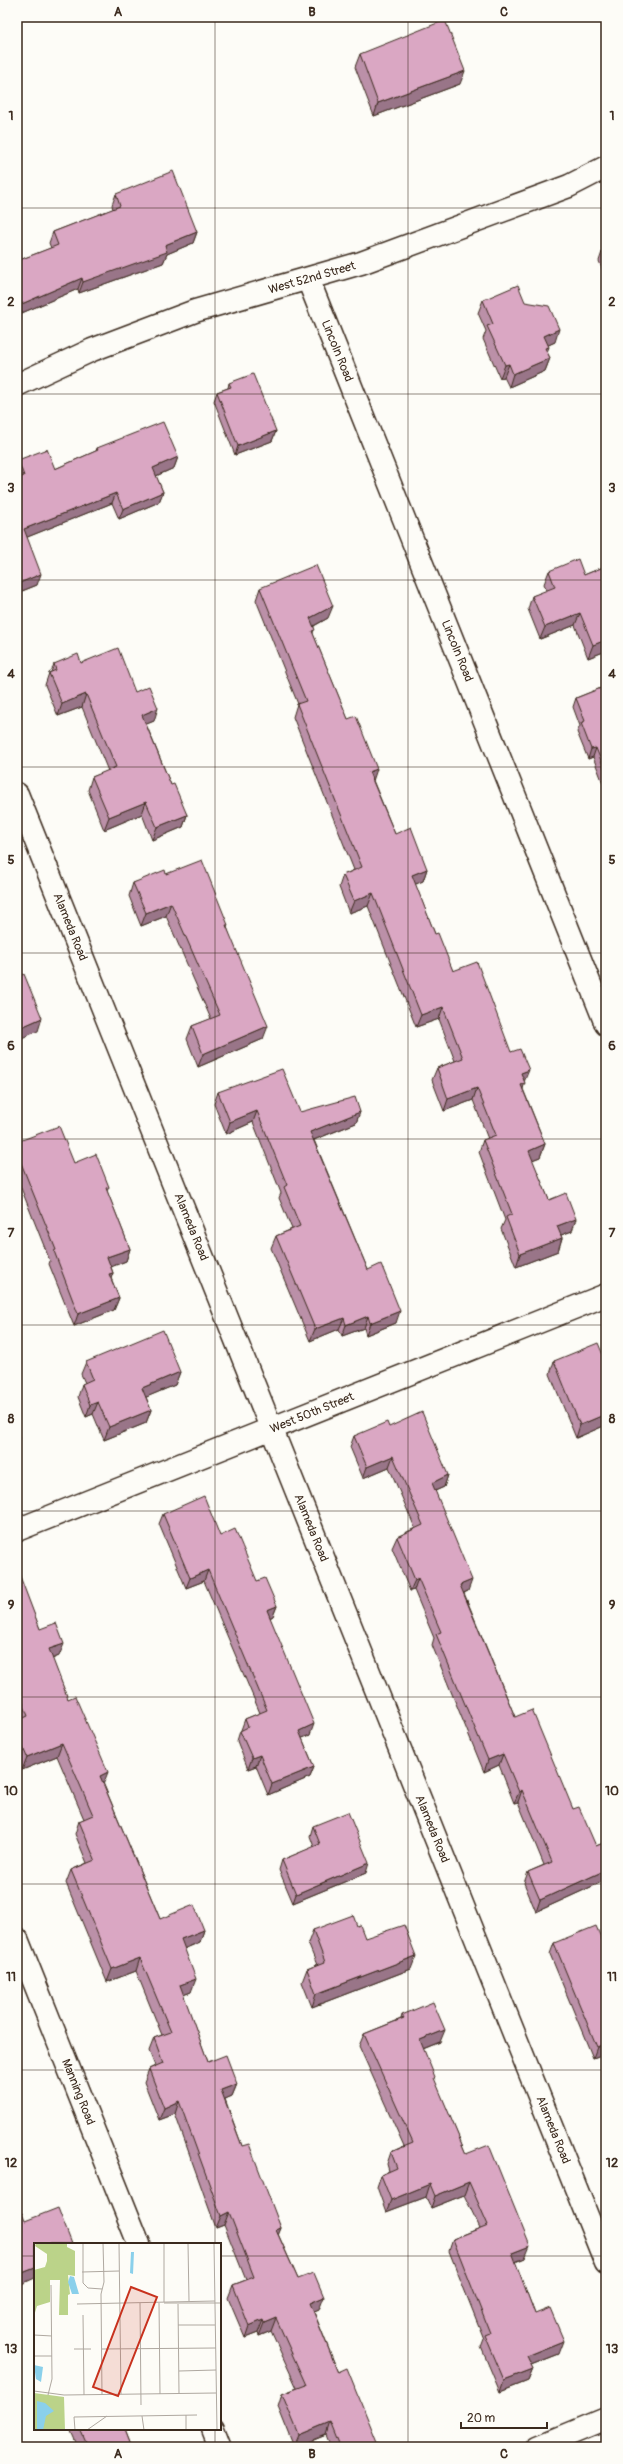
<svg xmlns="http://www.w3.org/2000/svg" width="623" height="2464" viewBox="0 0 623 2464" font-family="Pangolin,sans-serif">
	<style>
		.lines { fill: none; stroke-linecap: round; stroke-linejoin: round }
		.street-casing { stroke: #3b2a1e; stroke-width: 25 }
		.street { stroke: #fdfcf7; stroke-width: 22 }
		.wall { fill: #bb90a8; stroke: #3b2a1e }
		.shaded-wall { fill: #997588; stroke: #3b2a1e }
		.building { fill: #daa7c3; stroke: #3b2a1e }
		.grid { fill: none; stroke: #3b2a1e; stroke-width: 1; stroke-opacity: 0.55 }
		.labels { text-anchor: middle; dominant-baseline: central; stroke-width: 4; stroke-linejoin: round; paint-order: stroke }
		.street-label { font-size: 12px; fill: #3b2a1e; stroke: #fdfcf7 }
		.inset-road { fill: none; stroke: #afa8a0; stroke-width: 1 }
		.view { fill: #c8321e; fill-opacity: 0.15; stroke: #c8321e; stroke-width: 2 }
		.inset-edge { fill: none; stroke: #3b2a1e; stroke-width: 2 }
		.neatline { fill: none; stroke: #3b2a1e; stroke-width: 1.5 }
		.grid-label { font-size: 13px; text-anchor: middle; font-weight: bold; fill: #3b2a1e }
	</style>
	<rect width="100%" height="100%" fill="#fdfcf7"/>
	<filter id="ink" filterUnits="userSpaceOnUse"><feTurbulence type="fractalNoise" baseFrequency=".025" numOctaves="2"/><feDisplacementMap in="SourceGraphic" scale="8" xChannelSelector="R" yChannelSelector="G"/><feConvolveMatrix kernelMatrix="1 2 1 2 8 2 1 2 1" color-interpolation-filters="sRGB"/></filter>
	<g filter="url(#ink)">
		<g class="lines">
			<defs>
				<g id="street">
					<path d="M308,279L606,1024"/>
					<path d="M17,385L92,350L195,311L361,263L569,186L606,167"/>
					<path d="M17,794L606,2263"/>
					<path d="M17,1530L606,1295"/>
					<path d="M17,1939L139,2244"/>
					<path d="M213,2429L220,2447"/>
					<path d="M538,2447L606,2419"/>
				</g>
			</defs>
			<!-- street casing -->
			<use href="#street" class="street-casing"/>
			<!-- street -->
			<use href="#street" class="street"/>
		</g>
		<!-- wall -->
		<g class="wall">
			<path d="M360,54L460,84L374,116L355,67Z"/>
			<path d="M116,194L197,232L193,243L167,254L163,263L79,293L78,289L17,315V261L51,248L49,243L53,232L113,209L112,205Z"/>
			<path d="M606,250V278L599,261L602,252Z"/>
			<path d="M483,300L555,342L548,345L547,352L550,358L545,371L509,387L504,377L500,378L483,339L486,331L478,313Z"/>
			<path d="M229,383L276,431L272,441L235,455L214,401L217,392L228,388Z"/>
			<path d="M97,448L178,457L174,468L156,476L163,492L159,502L119,519L112,503L27,537L37,585L17,593V463L18,460L55,469L96,451Z"/>
			<path d="M606,566V651L588,658L575,625L540,639L528,609L532,596L547,591L544,584L549,571L584,575Z"/>
			<path d="M260,588L328,618L314,626L313,634L395,834L427,869L423,881L415,884L435,934L453,971L511,1052L524,1082L523,1089L545,1144L540,1157L532,1160L549,1200L572,1231L561,1235L562,1238L558,1251L516,1267L501,1229L505,1220L479,1152L483,1140L488,1139L473,1100L444,1111L432,1080L437,1068L455,1061L439,1019L416,1027L368,906L349,913L339,887L343,875L354,870L293,717L297,704H298L256,600Z"/>
			<path d="M81,663L135,692L154,721L146,724L171,785L187,815L183,827L152,840L142,814L104,830L88,790L92,777L108,771L82,707L58,716L45,685L49,673L51,672L54,664Z"/>
			<path d="M606,686V791L593,757L588,759L577,732L580,726L573,707L576,698Z"/>
			<path d="M166,874L228,925L227,927L263,1039L198,1067L187,1039L192,1026L211,1019L166,916L141,926L129,896L133,883Z"/>
			<path d="M218,1092L300,1112H360L356,1123L314,1140L368,1270L396,1323L366,1335L364,1328L342,1336L339,1329L310,1341L271,1248L276,1236L292,1229L279,1198L281,1193L253,1122L226,1134L214,1104Z"/>
			<path d="M17,1142L74,1163L109,1187L107,1191L130,1249L126,1261L111,1267L113,1273L111,1278L119,1298L114,1310L74,1326L49,1264L50,1261L17,1178Z"/>
			<path d="M554,1361L606,1362V1425L576,1438L550,1374Z"/>
			<path d="M86,1362L180,1372L175,1385L146,1397L151,1410L146,1423L104,1440L93,1414L86,1417L78,1397L82,1384L85,1383L81,1374Z"/>
			<path d="M389,1427L448,1475L444,1487L435,1491L468,1591L464,1593L515,1717L573,1809L596,1846L606,1842V1880L536,1912L524,1883L528,1872L544,1865L518,1802L514,1803L499,1765L484,1772L432,1645L434,1638L414,1590L410,1591L392,1548L397,1537L415,1528L389,1467L363,1478L350,1447L354,1436Z"/>
			<path d="M163,1514L220,1536L277,1606L273,1616L270,1618L310,1735L302,1738L314,1767L310,1777L268,1795L256,1766L248,1769L237,1741L240,1731L241,1730L245,1719L260,1713L204,1581L186,1588L159,1524Z"/>
			<path d="M17,1572L40,1629L59,1656L52,1659L68,1699L160,1919L204,1930L200,1942L184,1949L191,1992L183,1995L208,2062L237,2084L232,2096L225,2099L242,2146L281,2228L278,2234L298,2279L319,2310L314,2312L338,2372L377,2447H331L326,2435L296,2447H294L278,2407L282,2394L297,2388L271,2331L259,2336L258,2333L245,2338L228,2298L233,2285L246,2280L224,2225L216,2228L175,2114L159,2120L144,2082L149,2069L155,2066L149,2051L154,2038L162,2035L136,1971L107,1982L66,1883L71,1870L87,1863L75,1834L79,1821L84,1819L57,1756L22,1770L17,1757V1721L19,1720L17,1713Z"/>
			<path d="M313,1826L366,1873L293,1903L279,1870L282,1860L314,1847L310,1836Z"/>
			<path d="M357,1926L365,1938L411,1969L312,2007L302,1982L307,1969L317,1965L308,1943L313,1930Z"/>
			<path d="M602,1940L606,2053L593,2058L550,1954L554,1943Z"/>
			<path d="M402,2015L440,2042L423,2049L434,2080L466,2154L525,2258L515,2262L535,2314L559,2354L531,2365L533,2369L528,2381L500,2392L481,2347L484,2339L449,2251L453,2239L480,2228L464,2195L431,2208L426,2197L386,2212L377,2187L381,2175L389,2171L387,2164L391,2152L404,2146L359,2046L364,2034L401,2019Z"/>
			<path d="M70,2429H125L132,2447H78Z"/>
		</g>
		<!-- shaded-wall -->
		<g class="shaded-wall">
			<path d="M465,71L460,84L374,116L378,103Z"/>
			<path d="M197,232L193,243L167,254L163,263L79,293L83,282L165,245Z"/>
			<path d="M82,278L78,289L17,315V306Z"/>
			<path d="M559,329L555,342L540,349L544,336Z"/>
			<path d="M549,347L544,360L545,348Z"/>
			<path d="M550,358L545,371L509,387L513,374Z"/>
			<path d="M509,364L504,377L500,378L505,365Z"/>
			<path d="M276,431L272,441L235,455L238,446Z"/>
			<path d="M178,457L174,468L149,479L153,468Z"/>
			<path d="M163,492L159,502L119,519L123,509Z"/>
			<path d="M116,493L112,503L20,540L24,529Z"/>
			<path d="M41,574L37,585L17,593V584Z"/>
			<path d="M333,606L328,618L306,630L310,618Z"/>
			<path d="M580,613L575,625L540,639L545,627Z"/>
			<path d="M606,640V651L588,658L593,645Z"/>
			<path d="M86,694L82,707L58,716L62,704Z"/>
			<path d="M158,708L154,721L137,728L142,715Z"/>
			<path d="M596,748L593,757L588,759L591,749Z"/>
			<path d="M377,769L373,781L369,772Z"/>
			<path d="M146,802L142,814L104,830L109,817Z"/>
			<path d="M187,815L183,827L152,840L157,827Z"/>
			<path d="M427,869L423,881L407,888L412,875Z"/>
			<path d="M373,893L368,906L349,913L354,901Z"/>
			<path d="M171,903L166,916L141,926L146,913Z"/>
			<path d="M443,1007L439,1019L416,1027L421,1015Z"/>
			<path d="M42,1018L38,1031L17,1040V1029Z"/>
			<path d="M268,1026L263,1039L198,1067L203,1054Z"/>
			<path d="M529,1070L524,1082L521,1073Z"/>
			<path d="M525,1083L520,1096L521,1085Z"/>
			<path d="M477,1088L473,1100L444,1111L448,1099Z"/>
			<path d="M257,1111L253,1122L226,1134L230,1122Z"/>
			<path d="M360,1112L356,1123L306,1143L310,1132Z"/>
			<path d="M545,1144L540,1157L524,1163L529,1151Z"/>
			<path d="M576,1219L572,1231L553,1238L557,1226Z"/>
			<path d="M562,1238L558,1251L516,1267L520,1254Z"/>
			<path d="M130,1249L126,1261L102,1270L107,1257Z"/>
			<path d="M113,1273L108,1286L109,1274Z"/>
			<path d="M119,1298L114,1310L74,1326L78,1314Z"/>
			<path d="M400,1311L396,1323L366,1335L370,1323Z"/>
			<path d="M368,1316L364,1328L342,1336L346,1325Z"/>
			<path d="M344,1318L339,1329L310,1341L315,1329Z"/>
			<path d="M180,1372L175,1385L137,1401L142,1388Z"/>
			<path d="M98,1402L93,1414L86,1417L90,1405Z"/>
			<path d="M151,1410L146,1423L104,1440L109,1427Z"/>
			<path d="M606,1414V1425L576,1438L580,1425Z"/>
			<path d="M19,1438L17,1445V1439Z"/>
			<path d="M393,1456L389,1467L363,1478L367,1467Z"/>
			<path d="M448,1475L444,1487L428,1494L432,1483Z"/>
			<path d="M208,1570L204,1581L186,1588L190,1578Z"/>
			<path d="M418,1578L414,1590L410,1591L415,1580Z"/>
			<path d="M472,1580L468,1591L456,1596L460,1585Z"/>
			<path d="M277,1606L273,1616L263,1621L267,1610Z"/>
			<path d="M64,1644L59,1656L44,1662L49,1649Z"/>
			<path d="M314,1724L310,1735L295,1741L299,1731Z"/>
			<path d="M62,1743L57,1756L22,1770L27,1757Z"/>
			<path d="M503,1754L499,1765L484,1772L488,1760Z"/>
			<path d="M260,1755L256,1766L248,1769L252,1758Z"/>
			<path d="M314,1767L310,1777L268,1795L272,1784Z"/>
			<path d="M108,1772L103,1785L100,1776Z"/>
			<path d="M522,1790L518,1802L514,1803L519,1792Z"/>
			<path d="M369,1863L366,1873L293,1903L296,1894Z"/>
			<path d="M606,1870V1880L536,1912L540,1900Z"/>
			<path d="M204,1930L200,1942L176,1952L181,1939Z"/>
			<path d="M416,1956L411,1969L312,2007L316,1994Z"/>
			<path d="M140,1958L136,1971L107,1982L112,1969Z"/>
			<path d="M196,1979L191,1992L175,1998L180,1985Z"/>
			<path d="M445,2030L440,2042L415,2052L420,2040Z"/>
			<path d="M606,2043V2053L593,2058L597,2047Z"/>
			<path d="M237,2084L232,2096L216,2103L221,2090Z"/>
			<path d="M179,2101L175,2114L159,2120L164,2108Z"/>
			<path d="M469,2182L464,2195L431,2208L435,2196Z"/>
			<path d="M430,2184L426,2197L386,2212L391,2200Z"/>
			<path d="M229,2212L224,2225L216,2228L221,2216Z"/>
			<path d="M281,2228L276,2241V2230Z"/>
			<path d="M530,2246L525,2258L507,2265L512,2253Z"/>
			<path d="M35,2268V2278L17,2286V2275Z"/>
			<path d="M324,2297L319,2310L305,2316L310,2303Z"/>
			<path d="M276,2318L271,2331L259,2336L264,2323Z"/>
			<path d="M263,2320L258,2333L245,2338L249,2326Z"/>
			<path d="M564,2341L559,2354L523,2368L527,2356Z"/>
			<path d="M533,2369L528,2381L500,2392L504,2380Z"/>
			<path d="M330,2422L326,2435L296,2447H294L299,2435Z"/>
			<path d="M378,2444L377,2447H371Z"/>
		</g>
		<!-- building -->
		<g class="building">
			<path d="M445,20L465,71L378,103L360,54Z"/>
			<path d="M173,171L197,232L165,245L167,252L83,282L82,278L17,306V261L58,245L53,232L120,206L116,194Z"/>
			<path d="M606,250V260L602,252Z"/>
			<path d="M518,285L525,302L549,306L559,329L544,336L549,347L545,348L550,358L513,374L509,364L505,365L487,326L493,324L483,300Z"/>
			<path d="M253,374L276,431L238,446L217,392L231,387L229,383Z"/>
			<path d="M163,422L178,457L153,468L163,492L123,509L116,493L24,529L41,574L17,584V479L24,476L18,460L47,449L55,469L98,450L97,448Z"/>
			<path d="M578,559L584,575L606,566V640L593,645L580,613L545,627L532,596L555,587L549,571Z"/>
			<path d="M316,565L333,606L310,618L315,630L312,631L348,719L356,716L377,769L369,772L395,834L411,827L427,869L412,875L435,934L438,933L453,971L477,962L511,1052L520,1049L529,1070L521,1073L525,1083L521,1085L545,1144L529,1151L549,1200L566,1193L576,1219L557,1226L562,1238L520,1254L506,1217L512,1214L483,1140L496,1135L477,1088L448,1099L437,1068L463,1058L443,1007L421,1015L373,893L354,901L343,875L362,867L297,704L306,701L260,588Z"/>
			<path d="M118,648L135,692L149,686L158,708L142,715L171,785L174,784L187,815L157,827L146,802L109,817L92,777L116,767L86,694L62,704L49,673L56,670L54,664L78,654L81,663Z"/>
			<path d="M606,686V773L596,748L591,749L581,723L585,721L576,698Z"/>
			<path d="M202,860L228,925H226L268,1026L203,1054L192,1026L220,1015L171,903L146,913L133,883L165,870L166,874Z"/>
			<path d="M24,974L42,1018L17,1029V977Z"/>
			<path d="M282,1069L300,1112L355,1097L360,1112L310,1132L368,1270L381,1264L400,1311L370,1323L368,1316L346,1325L344,1318L315,1329L276,1236L300,1226L284,1187L287,1185L257,1111L230,1122L218,1092Z"/>
			<path d="M59,1126L74,1163L96,1154L109,1187L106,1188L130,1249L107,1257L113,1273L109,1274L119,1298L78,1314L54,1251L56,1250L17,1153V1142Z"/>
			<path d="M163,1330L180,1372L142,1388L151,1410L109,1427L98,1402L90,1405L82,1384L93,1379L86,1362Z"/>
			<path d="M598,1343L606,1362V1414L580,1425L554,1361Z"/>
			<path d="M422,1412L448,1475L432,1483L472,1580L460,1585L515,1717L532,1710L573,1809L579,1807L596,1846L606,1842V1870L540,1900L528,1872L552,1862L522,1790L519,1792L503,1754L488,1760L436,1634L441,1632L418,1578L415,1580L397,1537L423,1525L393,1456L367,1467L354,1436L387,1422L389,1427Z"/>
			<path d="M17,1431L19,1438L17,1439Z"/>
			<path d="M204,1496L220,1536L235,1529L257,1581L265,1578L277,1606L267,1610L314,1724L299,1731L314,1767L272,1784L260,1755L252,1758L240,1731L248,1727L245,1719L267,1710L208,1570L190,1578L163,1514Z"/>
			<path d="M18,1571L40,1629L56,1623L64,1644L49,1649L68,1699L75,1696L108,1772L100,1776L160,1919L194,1905L204,1930L181,1939L196,1979L180,1985L208,2062L226,2055L237,2084L221,2090L242,2146L249,2144L281,2228L276,2230L298,2279L314,2273L324,2297L310,2303L338,2372L347,2368L378,2444L371,2447H340L330,2422L299,2435L282,2394L306,2385L276,2318L264,2323L263,2320L249,2326L233,2285L254,2277L229,2212L221,2216L179,2101L164,2108L149,2069L163,2063L154,2038L171,2032L140,1958L112,1969L71,1870L95,1860L79,1821L93,1815L62,1743L27,1757L17,1734V1721L28,1716L17,1688V1572Z"/>
			<path d="M348,1812L369,1863L296,1894L282,1860L320,1844L313,1826Z"/>
			<path d="M353,1915L357,1926L360,1925L365,1938L404,1925L416,1956L316,1994L307,1969L325,1962L313,1930Z"/>
			<path d="M596,1926L602,1940L606,1939V2043L597,2047L554,1943Z"/>
			<path d="M433,2002L445,2030L420,2040L435,2077L434,2078L466,2154L489,2145L530,2246L512,2253L535,2314L550,2308L564,2341L527,2356L533,2369L504,2380L485,2335L490,2333L453,2239L488,2225L469,2182L435,2196L430,2184L391,2200L381,2175L397,2168L391,2152L413,2143L364,2034L404,2018L402,2015Z"/>
			<path d="M58,2208L72,2244H35V2268L17,2275V2211L18,2214L22,2213L25,2221Z"/>
			<path d="M80,2429H125L132,2447H88Z"/>
		</g>
	</g>
	<!-- grid -->
	<path class="grid" d="M215,17V2244M408,17V2447M17,208H606M17,394H606M17,580H606M17,767H606M17,953H606M17,1139H606M17,1325H606M17,1511H606M17,1697H606M17,1884H606M17,2070H606M17,2256H35M220,2256H606M215,2429V2447"/>
	<g class="labels">
		<!-- street labels -->
		<g class="street-label">
			<text transform="translate(312 278) rotate(-16)">West 52nd Street</text>
			<text transform="translate(337 351) rotate(68)">Lincoln Road</text>
			<text transform="translate(457 651) rotate(68)">Lincoln Road</text>
			<text transform="translate(70 927) rotate(68)">Alameda Road</text>
			<text transform="translate(191 1227) rotate(68)">Alameda Road</text>
			<text transform="translate(312 1413) rotate(-22)">West 50th Street</text>
			<text transform="translate(311 1528) rotate(68)">Alameda Road</text>
			<text transform="translate(432 1829) rotate(68)">Alameda Road</text>
			<text transform="translate(78 2092) rotate(68)">Manning Road</text>
			<text transform="translate(553 2130) rotate(68)">Alameda Road</text>
		</g>
	</g>
	<!-- overview -->
	<g transform="translate(34 2243)">
		<rect width="187" height="187" fill="#fdfcf7"/>
		<path d="M2,0H33V4L41,8V33L34,32L36,51L34,52V72H25L26,37H16V59L3,63L0,73V27L11,24L13,18V11L1,3ZM0,150L30,154L31,187H1Z" fill="#bbd389"/>
		<path d="M97,9H100L99,31L96,30ZM36,33L40,34L45,51H38L34,39ZM0,122L9,124L7,139L2,136ZM3,158L11,160L20,168L12,173L9,187H3Z" fill="#8ad0eb"/>
		<path class="inset-road" d="M49,0V40L54,45L68,46M85,0L87,151M130,0V59M154,0L155,58M180,0L183,187M48,29L85,28M106,60L107,162M125,60L126,151M130,60H187M43,61L181,58M144,61L145,150M49,72L50,152M144,82H181M0,92L18,93M40,106H57M68,106L182,105M0,113H18M145,128L182,127M0,148L30,152L182,150M14,152L18,136L17,42M68,152L67,51L70,39L69,0M152,172V187M108,173L110,187M41,187L40,174L163,172M53,187L73,173"/>
		<path class="view" d="M97,44L123,54L84,153L59,144Z"/>
		<rect width="187" height="187" class="inset-edge"/>
	</g>
	<!-- margin -->
	<rect width="623" height="2464" fill="none" stroke="#fdfcf7" stroke-width="44"/>
	<!-- scale -->
	<path d="M461 2422v6h86v-6" fill="none" stroke="#3b2a1e" stroke-width="2"/>
	<text x="467" y="2422" font-size="12" fill="#3b2a1e" stroke="#fdfcf7" stroke-width="3" paint-order="stroke">20 m</text>
	<rect x="22" y="22" width="579" height="2420" class="neatline"/>
	<g class="grid-label">
		<text x="118" y="16">A</text>
		<text x="312" y="16">B</text>
		<text x="504" y="16">C</text>
		<text x="11" y="120">1</text>
		<text x="612" y="120">1</text>
		<text x="11" y="306">2</text>
		<text x="612" y="306">2</text>
		<text x="11" y="492">3</text>
		<text x="612" y="492">3</text>
		<text x="11" y="678">4</text>
		<text x="612" y="678">4</text>
		<text x="11" y="864">5</text>
		<text x="612" y="864">5</text>
		<text x="11" y="1050">6</text>
		<text x="612" y="1050">6</text>
		<text x="11" y="1237">7</text>
		<text x="612" y="1237">7</text>
		<text x="11" y="1423">8</text>
		<text x="612" y="1423">8</text>
		<text x="11" y="1609">9</text>
		<text x="612" y="1609">9</text>
		<text x="11" y="1795">10</text>
		<text x="612" y="1795">10</text>
		<text x="11" y="1981">11</text>
		<text x="612" y="1981">11</text>
		<text x="11" y="2167">12</text>
		<text x="612" y="2167">12</text>
		<text x="11" y="2353">13</text>
		<text x="612" y="2353">13</text>
		<text x="118" y="2458">A</text>
		<text x="312" y="2458">B</text>
		<text x="504" y="2458">C</text>
	</g>
</svg>
